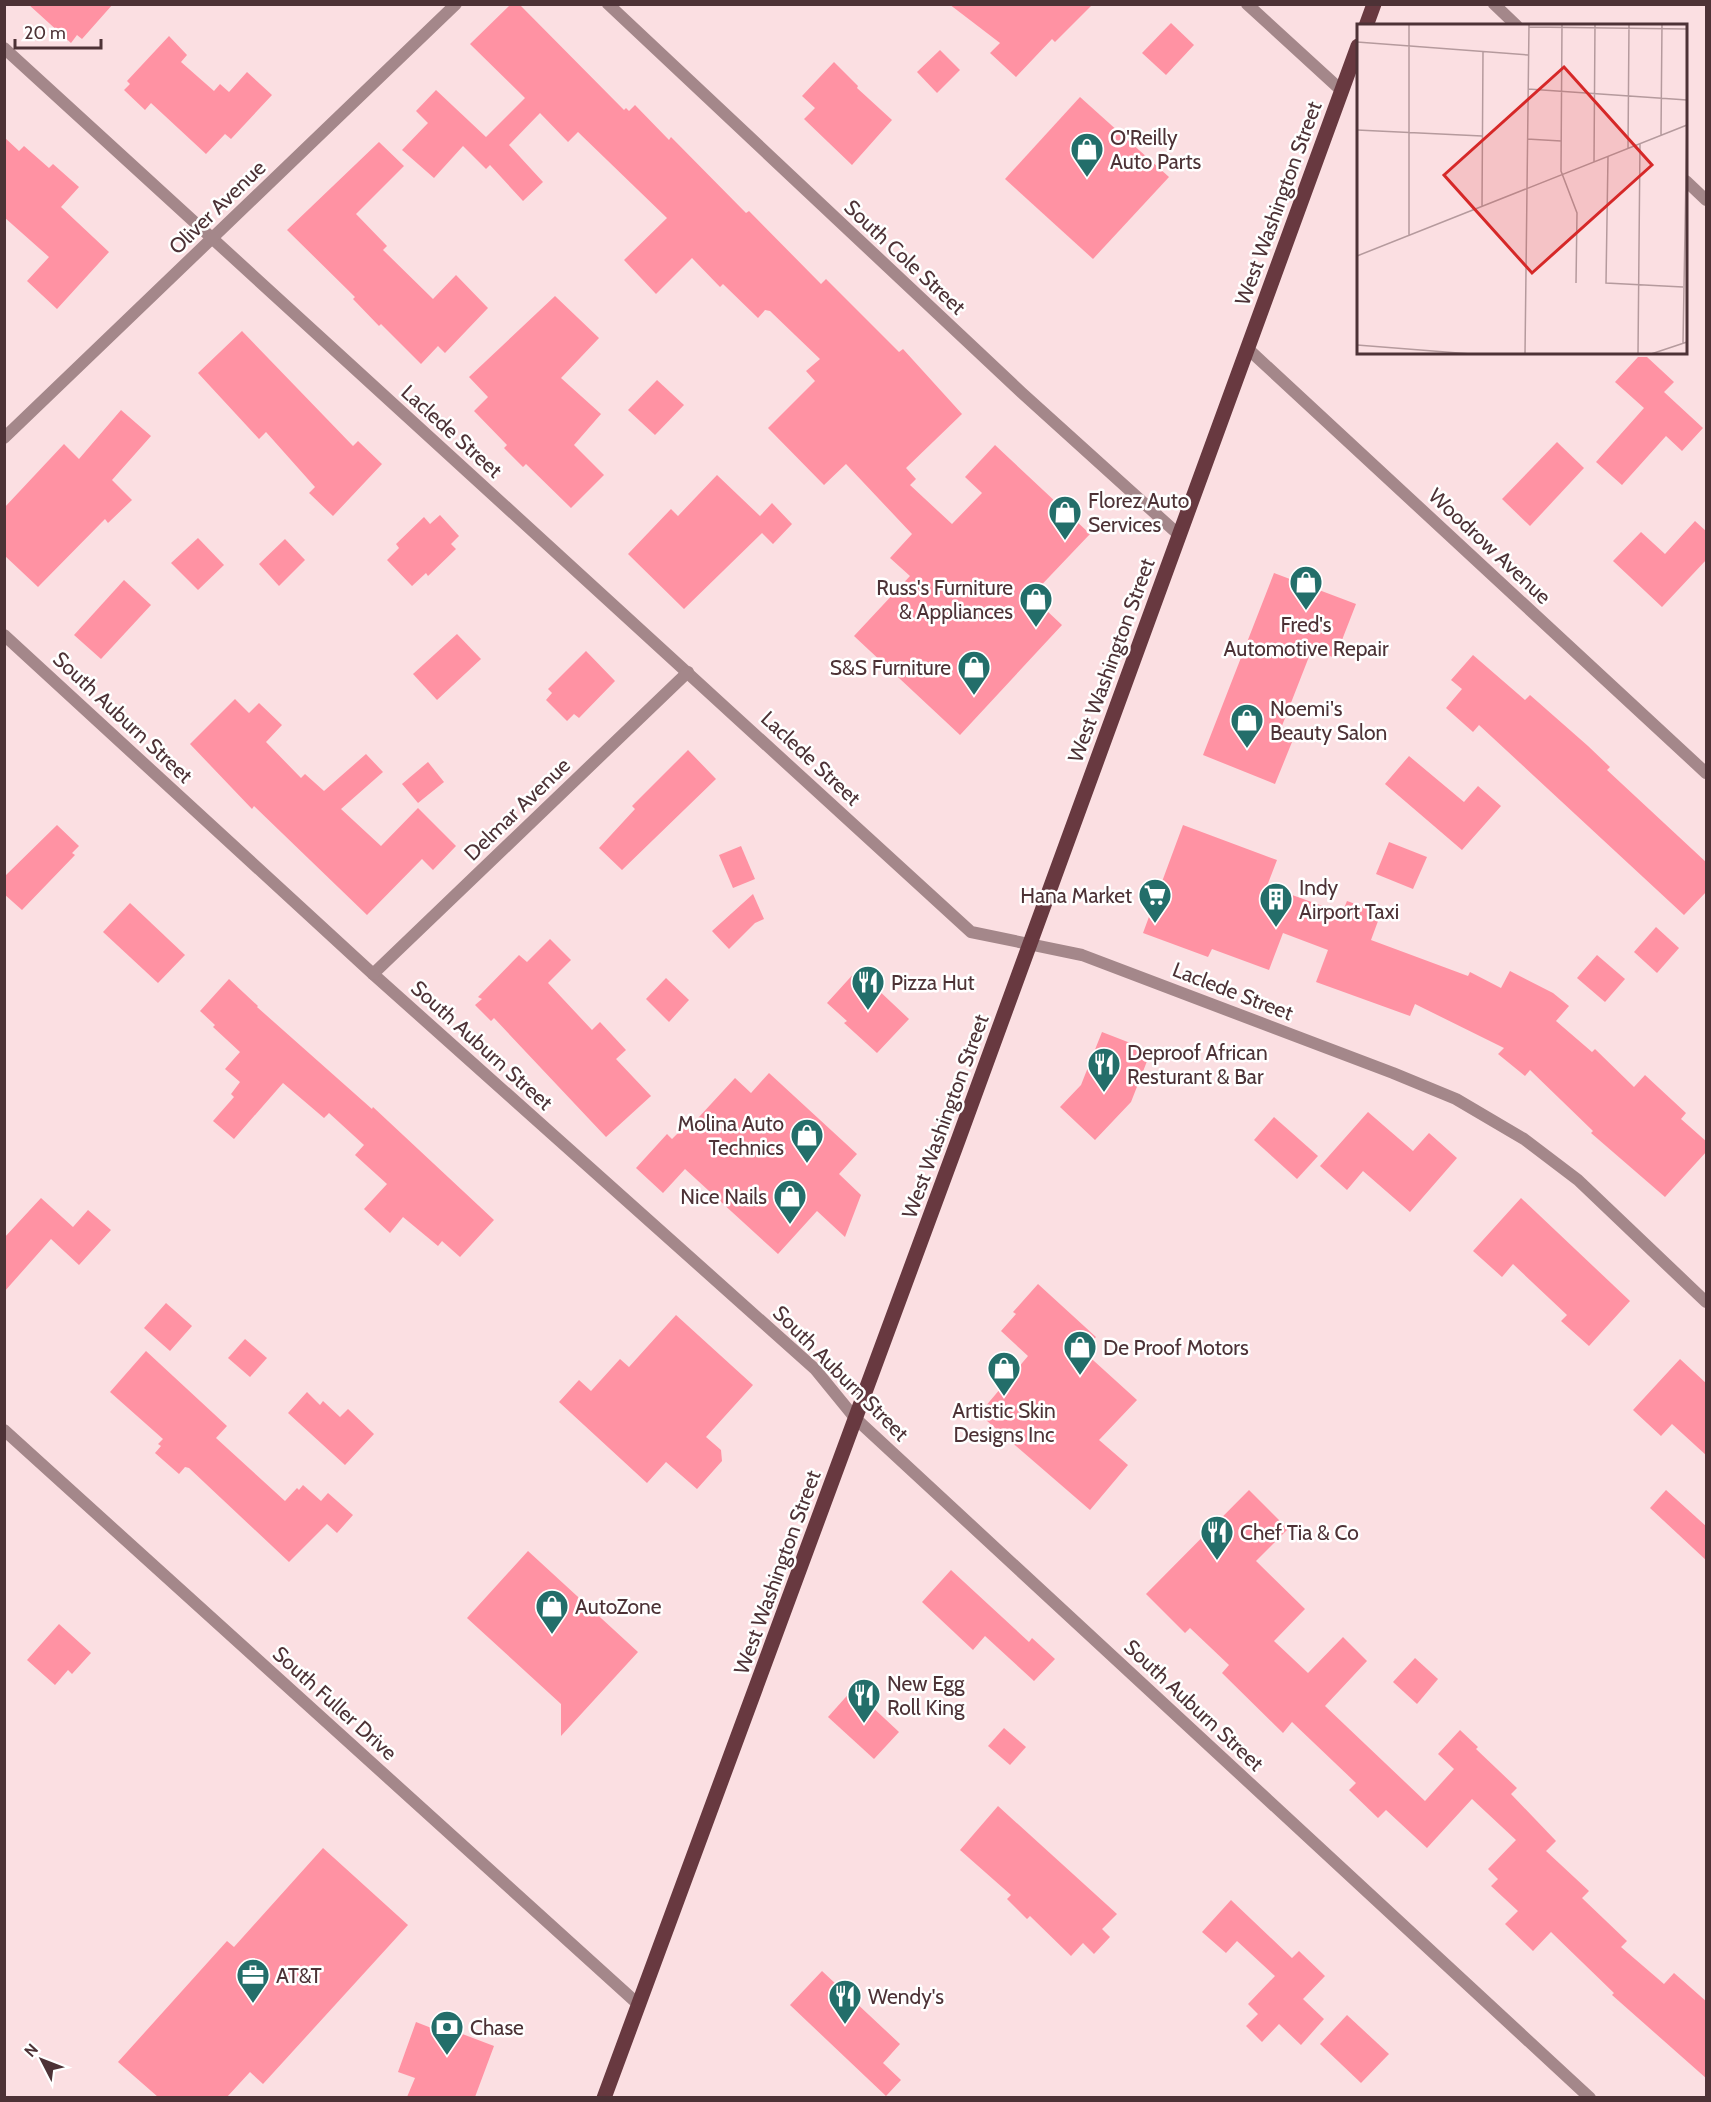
<svg xmlns="http://www.w3.org/2000/svg" width="1711" height="2102" viewBox="0 0 1711 2102" font-family="Cabin,sans-serif">
	<style>
		.building { fill: #ff92a3 }
		.lines { fill: none; stroke-linecap: round; stroke-linejoin: round }
		.minor { stroke: #a4878a; stroke-width: 12 }
		.primary { stroke: #683940; stroke-width: 15 }
		.labels { text-anchor: middle; dominant-baseline: central; stroke-width: 5; stroke-linejoin: round; paint-order: stroke }
		.poi-label { font-size: 21px; fill: #4d3236; stroke: #fff; text-anchor: start }
		.street-label { font-size: 21px; fill: #4d3236; stroke: #fff }
		.inset-road { fill: none; stroke: #b59a9d; stroke-width: 1.5 }
		.view { fill: #d62828; fill-opacity: 0.15; stroke: #d62828; stroke-width: 3 }
		.inset-edge { fill: none; stroke: #4d3236; stroke-width: 3 }
	</style>
	<rect width="100%" height="100%" fill="#fbdfe2"/>
	<!-- building -->
	<g class="building">
		<path d="M28,4H113L82,39L77,35L71,43Z"/>
		<path d="M511,4H519L624,110L626,108L629,111L635,105L669,140L671,137L746,213L749,211L821,284L826,279L899,352L903,349L962,414L906,468L916,479L910,485L952,524L982,493L965,477L995,445L1090,534L1031,596L1062,625L960,735L854,636L910,576L890,558L912,534L846,464L824,485L768,428L815,381L806,371L820,359L770,311L765,310L758,318L723,284L720,287L692,258L656,294L624,260L667,218L578,132L568,142L540,113L509,145L543,182L523,201L490,165L486,169L463,146L434,178L402,150L428,123L416,111L436,90L486,137L525,98L470,44Z"/>
		<path d="M949,4H1093L1055,42L1052,39L1016,77L990,53L1000,43Z"/>
		<path d="M1171,23L1194,45L1166,75L1142,53Z"/>
		<path d="M169,36L187,55L181,62L214,91L220,84L229,92L247,72L272,95L231,139L225,134L206,154L151,103L145,110L124,90L130,84L127,81Z"/>
		<path d="M940,50L960,70L937,93L917,72Z"/>
		<path d="M834,62L858,86L857,88L892,120L852,165L804,119L815,108L802,96Z"/>
		<path d="M1080,97L1169,177L1093,259L1005,179Z"/>
		<path d="M4,137L19,151L24,146L49,168L53,164L79,187L61,207L109,252L57,309L27,281L49,257L4,217Z"/>
		<path d="M379,142L404,166L356,214L387,246L383,250L433,299L456,275L488,308L445,353L438,346L421,364L381,324L379,326L353,299L355,297L287,230Z"/>
		<path d="M555,296L599,338L561,378L601,414L574,445L604,475L571,508L526,464L523,467L504,448L507,445L474,411L488,397L469,377Z"/>
		<path d="M242,331L353,446L358,441L382,464L333,516L309,493L315,487L266,432L259,439L198,373Z"/>
		<path d="M1638,357H1647L1674,382L1664,392L1703,428L1682,451L1666,436L1622,485L1596,462L1644,408L1615,382Z"/>
		<path d="M657,380L684,405L655,435L628,410Z"/>
		<path d="M121,410L151,436L112,480L132,500L108,523L105,519L38,587L4,555V508L64,444L79,459Z"/>
		<path d="M1557,442L1584,468L1530,526L1502,499Z"/>
		<path d="M717,475L760,516L772,503L792,524L773,544L762,533L684,609L628,554L671,509L678,516Z"/>
		<path d="M440,515L459,536L451,544L456,549L428,576L426,573L412,586L387,560L399,548L396,544L424,517L430,524Z"/>
		<path d="M1695,521L1707,532V559L1662,607L1613,561L1641,532L1665,554Z"/>
		<path d="M198,538L224,565L198,590L171,563Z"/>
		<path d="M285,539L305,560L279,586L259,564Z"/>
		<path d="M1274,573L1356,604L1335,658L1312,649L1278,736L1292,742L1275,784L1203,755Z"/>
		<path d="M124,580L151,605L101,659L74,635Z"/>
		<path d="M457,634L481,659L437,700L413,674Z"/>
		<path d="M586,651L615,681L579,718L574,714L567,721L546,700L552,693L548,689Z"/>
		<path d="M1473,655L1525,700L1530,695L1588,746L1610,767L1607,770L1707,863V891L1684,915L1479,725L1473,732L1446,708L1462,689L1451,680Z"/>
		<path d="M235,699L249,713L259,703L282,725L266,742L301,778L305,774L324,791L366,754L383,772L341,809L381,846L418,808L456,846L433,870L422,859L367,915L254,806L252,809L190,744Z"/>
		<path d="M688,750L716,779L622,870L599,848L635,809L632,806Z"/>
		<path d="M1409,756L1464,802L1478,786L1501,806L1462,850L1385,784Z"/>
		<path d="M428,762L444,782L418,803L402,784Z"/>
		<path d="M57,825L79,846L72,853L75,855L22,910L4,894V877Z"/>
		<path d="M1183,825L1277,860L1267,886L1342,913L1347,901L1381,913L1371,940L1468,976L1470,972L1501,988L1510,971L1553,993L1569,1006L1556,1021L1592,1052L1595,1049L1634,1087L1645,1075L1686,1113L1681,1119L1707,1142V1151L1665,1197L1591,1133L1593,1131L1530,1070L1525,1076L1498,1054L1504,1048L1415,1004L1410,1016L1316,982L1328,950L1283,933L1269,970L1212,949L1208,957L1143,933Z"/>
		<path d="M1389,842L1427,857L1413,889L1376,874Z"/>
		<path d="M741,846L755,879L733,888L719,855Z"/>
		<path d="M753,894L764,919L755,923L729,949L712,931Z"/>
		<path d="M130,903L185,955L158,983L103,932Z"/>
		<path d="M1656,927L1679,948L1657,973L1634,952Z"/>
		<path d="M550,939L571,960L548,983L592,1030L600,1022L626,1050L616,1059L651,1096L606,1137L494,1018L491,1021L475,1005L482,999L478,997L519,955L527,962Z"/>
		<path d="M1597,955L1625,979L1605,1002L1577,978Z"/>
		<path d="M857,970L909,1019L877,1053L844,1023L847,1021L827,1003Z"/>
		<path d="M666,978L689,1000L669,1022L646,999Z"/>
		<path d="M229,979L258,1006L257,1007L372,1109L373,1107L494,1220L460,1257L442,1241L438,1246L403,1217L390,1233L364,1209L387,1184L355,1155L364,1145L329,1113L324,1118L283,1083L234,1139L213,1121L234,1097L231,1094L240,1082L225,1069L240,1052L213,1027L215,1025L200,1011Z"/>
		<path d="M1102,1032L1151,1051L1131,1102L1095,1140L1060,1107L1081,1085Z"/>
		<path d="M769,1073L857,1154L839,1174L861,1195L845,1237L817,1211L778,1254L685,1169L663,1193L636,1168L667,1134L672,1139L684,1127L687,1130L735,1078L751,1093Z"/>
		<path d="M1368,1112L1413,1151L1429,1133L1457,1158L1410,1212L1363,1171L1347,1190L1320,1166Z"/>
		<path d="M1274,1117L1318,1156L1297,1179L1254,1140Z"/>
		<path d="M41,1198L73,1227L88,1210L111,1230L79,1265L51,1239L4,1292V1238Z"/>
		<path d="M1521,1198L1630,1301L1589,1346L1561,1321L1567,1315L1513,1264L1502,1277L1473,1251Z"/>
		<path d="M1038,1284L1096,1337L1083,1351L1137,1400L1099,1440L1128,1465L1090,1510L979,1414L1028,1356L1001,1331L1016,1314L1013,1312Z"/>
		<path d="M166,1303L192,1326L170,1351L144,1328Z"/>
		<path d="M676,1315L753,1385L706,1437L721,1450L722,1461L697,1489L666,1462L647,1483L559,1402L579,1380L591,1391L620,1359L629,1367Z"/>
		<path d="M245,1339L267,1358L250,1377L228,1358Z"/>
		<path d="M146,1351L227,1426L216,1438L285,1501L297,1488L299,1490L303,1485L321,1501L328,1493L353,1515L337,1533L327,1524L289,1562L189,1468L185,1467L179,1474L155,1453L161,1446L158,1444L163,1439L110,1392Z"/>
		<path d="M1680,1359L1707,1384V1456L1672,1424L1661,1436L1633,1410Z"/>
		<path d="M307,1392L320,1405L323,1401L340,1417L348,1409L374,1434L345,1465L288,1413Z"/>
		<path d="M1249,1490L1288,1529L1256,1561L1305,1609L1274,1641L1308,1673L1343,1637L1367,1661L1325,1706L1425,1801L1454,1769L1438,1754L1460,1730L1478,1747L1476,1749L1517,1788L1511,1794L1556,1841L1546,1851L1589,1891L1582,1898L1627,1941L1621,1947L1664,1984L1674,1973L1707,2002V2079L1612,1995L1614,1993L1551,1932L1533,1951L1505,1924L1518,1911L1491,1886L1498,1879L1488,1869L1516,1840L1472,1799L1427,1848L1386,1810L1378,1818L1349,1790L1356,1783L1292,1722L1283,1733L1222,1673L1229,1665L1190,1628L1185,1633L1146,1594Z"/>
		<path d="M1666,1490L1707,1527V1561L1650,1508Z"/>
		<path d="M528,1551L638,1652L561,1736V1704L467,1618Z"/>
		<path d="M951,1570L1029,1642L1032,1638L1055,1659L1034,1681L985,1636L973,1650L922,1602Z"/>
		<path d="M59,1624L91,1653L72,1674L68,1670L55,1685L27,1660Z"/>
		<path d="M1415,1658L1438,1679L1417,1704L1393,1682Z"/>
		<path d="M853,1689L899,1732L874,1759L828,1717Z"/>
		<path d="M1004,1728L1026,1747L1010,1765L988,1746Z"/>
		<path d="M998,1806L1117,1914L1102,1929L1110,1937L1094,1954L1083,1943L1071,1956L1030,1916L1027,1919L1007,1899L1011,1895L960,1850Z"/>
		<path d="M323,1848L408,1925L263,2084L250,2072L227,2097H158L118,2062L227,1941L234,1947Z"/>
		<path d="M1231,1900L1292,1958L1299,1951L1325,1976L1303,1999L1324,2019L1301,2045L1279,2024L1262,2042L1246,2026L1258,2014L1248,2004L1275,1976L1237,1941L1226,1953L1202,1932Z"/>
		<path d="M822,1971L900,2044L883,2063L901,2080L886,2096L790,2005Z"/>
		<path d="M1347,2015L1389,2054L1361,2083L1320,2044Z"/>
		<path d="M416,2022L434,2029L436,2024L494,2046L475,2097H407L415,2078L398,2072Z"/>
	</g>
	<g class="lines">
		<!-- minor -->
		<g class="minor">
			<path d="M608,4L1022,393L1178,534"/>
			<path d="M1247,4L1342,91"/>
			<path d="M1494,4L1517,26"/>
			<path d="M4,48L971,932L1082,955L1393,1073L1456,1099L1524,1139L1578,1180L1706,1302"/>
			<path d="M1686,181L1706,200"/>
			<path d="M1247,348L1706,773"/>
			<path d="M4,438L456,4"/>
			<path d="M4,635L373,974L815,1369L855,1418L1590,2098"/>
			<path d="M373,974L688,672"/>
			<path d="M4,1430L639,2005"/>
		</g>
		<!-- primary -->
		<g class="primary">
			<path d="M1366,26L1374,4"/>
			<path d="M604,2098C859,1415 1108,731 1358,46"/>
		</g>
	</g>
	<!-- icons -->
	<defs>
		<symbol id="shop-pin" viewBox="-11 -11 22 30"><path d="M0 17L-7.5 6A9.5 9.5 0 1 1 7.5 6Z" fill="#236e6a" stroke="#fff"/><path d="M-5-2.5h2.3a2.7 3.5 0 0 1 5.4 0H5L5.5 6h-11ZM-1.5-2.5h3a1.5 2.3 0 0 0-3 0Z" fill="#fff"/></symbol>
		<symbol id="supermarket-pin" viewBox="-11 -11 22 30"><path d="M0 17L-7.5 6A9.5 9.5 0 1 1 7.5 6Z" fill="#236e6a" stroke="#fff"/><path d="M-6-5.5h2.5l.6 2H6L4.5 2H-2.5L-4.4-4H-6ZM-1.5 3.2a1.3 1.3 0 1 0 .1 0ZM3 3.2a1.3 1.3 0 1 0 .1 0Z" fill="#fff"/></symbol>
		<symbol id="building-pin" viewBox="-11 -11 22 30"><path d="M0 17L-7.5 6A9.5 9.5 0 1 1 7.5 6Z" fill="#236e6a" stroke="#fff"/><path d="M-4-6H4V6H1V3H-1V6H-4ZM-2.5-4.3h1.7v1.8h-1.7ZM.8-4.3h1.7v1.8H.8ZM-2.5-1h1.7V.8h-1.7ZM.8-1h1.7V.8H.8Z" fill="#fff"/></symbol>
		<symbol id="restaurant-pin" viewBox="-11 -11 22 30"><path d="M0 17L-7.5 6A9.5 9.5 0 1 1 7.5 6Z" fill="#236e6a" stroke="#fff"/><path d="M-5-6h1v4h1v-4h1v4h1v-4h1v5L-1.5 .5V6h-2V.5L-5-1ZM5-6V6H3V1.5H1.5Q1.5-4 5-6Z" fill="#fff"/></symbol>
		<symbol id="office-pin" viewBox="-11 -11 22 30"><path d="M0 17L-7.5 6A9.5 9.5 0 1 1 7.5 6Z" fill="#236e6a" stroke="#fff"/><path d="M-6-3h4V-5.5h4V-3h4V5H-6ZM-1-4.5V-3h2v-1.5ZM-6 0V1H6V0Z" fill="#fff"/></symbol>
		<symbol id="bank-pin" viewBox="-11 -11 22 30"><path d="M0 17L-7.5 6A9.5 9.5 0 1 1 7.5 6Z" fill="#236e6a" stroke="#fff"/><path d="M-6-4H6V4H-6ZM0-2.3a2.3 2.3 0 1 0 0 4.6a2.3 2.3 0 1 0 0-4.6Z" fill="#fff"/></symbol>
	</defs>
	<g fill-rule="evenodd">
		<use href="#shop-pin" x="1068" y="130" width="38" height="52"/>
		<use href="#shop-pin" x="1046" y="493" width="38" height="52"/>
		<use href="#shop-pin" x="1287" y="563" width="38" height="52"/>
		<use href="#shop-pin" x="1017" y="580" width="38" height="52"/>
		<use href="#shop-pin" x="955" y="648" width="38" height="52"/>
		<use href="#shop-pin" x="1228" y="701" width="38" height="52"/>
		<use href="#supermarket-pin" x="1136" y="876" width="38" height="52"/>
		<use href="#building-pin" x="1257" y="880" width="38" height="52"/>
		<use href="#restaurant-pin" x="849" y="963" width="38" height="52"/>
		<use href="#restaurant-pin" x="1085" y="1045" width="38" height="52"/>
		<use href="#shop-pin" x="788" y="1116" width="38" height="52"/>
		<use href="#shop-pin" x="771" y="1177" width="38" height="52"/>
		<use href="#shop-pin" x="1061" y="1328" width="38" height="52"/>
		<use href="#shop-pin" x="985" y="1349" width="38" height="52"/>
		<use href="#restaurant-pin" x="1198" y="1513" width="38" height="52"/>
		<use href="#shop-pin" x="533" y="1587" width="38" height="52"/>
		<use href="#restaurant-pin" x="845" y="1676" width="38" height="52"/>
		<use href="#office-pin" x="234" y="1956" width="38" height="52"/>
		<use href="#restaurant-pin" x="826" y="1977" width="38" height="52"/>
		<use href="#bank-pin" x="428" y="2008" width="38" height="52"/>
	</g>
	<g class="labels">
		<!-- poi labels -->
		<g class="poi-label">
			<text x="1110" y="137">O'Reilly<tspan x="1110" dy="24">Auto Parts</tspan></text>
			<text x="1088" y="500">Florez Auto<tspan x="1088" dy="24">Services</tspan></text>
			<text x="1013" y="587" text-anchor="end">Russ's Furniture<tspan x="1013" dy="24">&amp; Appliances</tspan></text>
			<text x="1306" y="624" text-anchor="middle">Fred's<tspan x="1306" dy="24">Automotive Repair</tspan></text>
			<text x="951" y="667" text-anchor="end">S&amp;S Furniture</text>
			<text x="1270" y="708">Noemi's<tspan x="1270" dy="24">Beauty Salon</tspan></text>
			<text x="1299" y="887">Indy<tspan x="1299" dy="24">Airport Taxi</tspan></text>
			<text x="1132" y="895" text-anchor="end">Hana Market</text>
			<text x="891" y="982">Pizza Hut</text>
			<text x="1127" y="1052">Deproof African<tspan x="1127" dy="24">Resturant &amp; Bar</tspan></text>
			<text x="784" y="1123" text-anchor="end">Molina Auto<tspan x="784" dy="24">Technics</tspan></text>
			<text x="767" y="1196" text-anchor="end">Nice Nails</text>
			<text x="1103" y="1347">De Proof Motors</text>
			<text x="1004" y="1410" text-anchor="middle">Artistic Skin<tspan x="1004" dy="24">Designs Inc</tspan></text>
			<text x="1240" y="1532">Chef Tia &amp; Co</text>
			<text x="575" y="1606">AutoZone</text>
			<text x="887" y="1683">New Egg<tspan x="887" dy="24">Roll King</tspan></text>
			<text x="276" y="1975">AT&amp;T</text>
			<text x="868" y="1996">Wendy's</text>
			<text x="470" y="2027">Chase</text>
		</g>
		<!-- street labels -->
		<g class="street-label">
			<text transform="translate(1278 203) rotate(-70)">West Washington Street</text>
			<text transform="translate(217 207) rotate(-44)">Oliver Avenue</text>
			<text transform="translate(905 257) rotate(43)">South Cole Street</text>
			<text transform="translate(452 431) rotate(42)">Laclede Street</text>
			<text transform="translate(1490 546) rotate(43)">Woodrow Avenue</text>
			<text transform="translate(1111 660) rotate(-70)">West Washington Street</text>
			<text transform="translate(123 717) rotate(43)">South Auburn Street</text>
			<text transform="translate(811 758) rotate(43)">Laclede Street</text>
			<text transform="translate(517 809) rotate(-44)">Delmar Avenue</text>
			<text transform="translate(1233 991) rotate(21)">Laclede Street</text>
			<text transform="translate(482 1045) rotate(42)">South Auburn Street</text>
			<text transform="translate(945 1116) rotate(-70)">West Washington Street</text>
			<text transform="translate(841 1373) rotate(45)">South Auburn Street</text>
			<text transform="translate(777 1572) rotate(-70)">West Washington Street</text>
			<text transform="translate(335 1703) rotate(42)">South Fuller Drive</text>
			<text transform="translate(1194 1705) rotate(43)">South Auburn Street</text>
		</g>
	</g>
	<!-- overview -->
	<g transform="translate(1357 24)">
		<rect width="330" height="330" fill="#fbdfe2"/>
		<path class="inset-road" d="M52,0V212M205,0L204,147L220,189L219,259M172,3L330,5M0,18L171,31M171,65L330,76M0,106L125,112M304,111L305,0M170,115L204,117M271,125L272,0M251,132L249,259L326,263M237,138L238,0M125,183L126,28M0,232L330,101M326,319L330,95M0,321L114,330M168,330L172,0M281,330L283,119M294,330L330,318"/>
		<path class="view" d="M207,43L295,141L175,249L87,151Z"/>
		<rect width="330" height="330" class="inset-edge"/>
	</g>
	<!-- border -->
	<rect width="1711" height="2102" fill="none" stroke="#4d3236" stroke-width="12"/>
	<!-- north arrow -->
	<g transform="translate(42 2060) rotate(312)" stroke="#ffffff" stroke-width="4.5" paint-order="stroke">
	<path d="M0-4.5L10 22L0 15L-10 22Z" fill="#4d3236"/>
	<text y="-9" font-size="16" font-weight="bold" text-anchor="middle" fill="#4d3236">N</text>
	</g>
	<!-- scale -->
	<path d="M15 39v9h86v-9" fill="none" stroke="#4d3236" stroke-width="3"/>
	<text x="24" y="39" font-size="18" fill="#4d3236" stroke="#ffffff" stroke-width="4.5" paint-order="stroke">20 m</text>
</svg>
